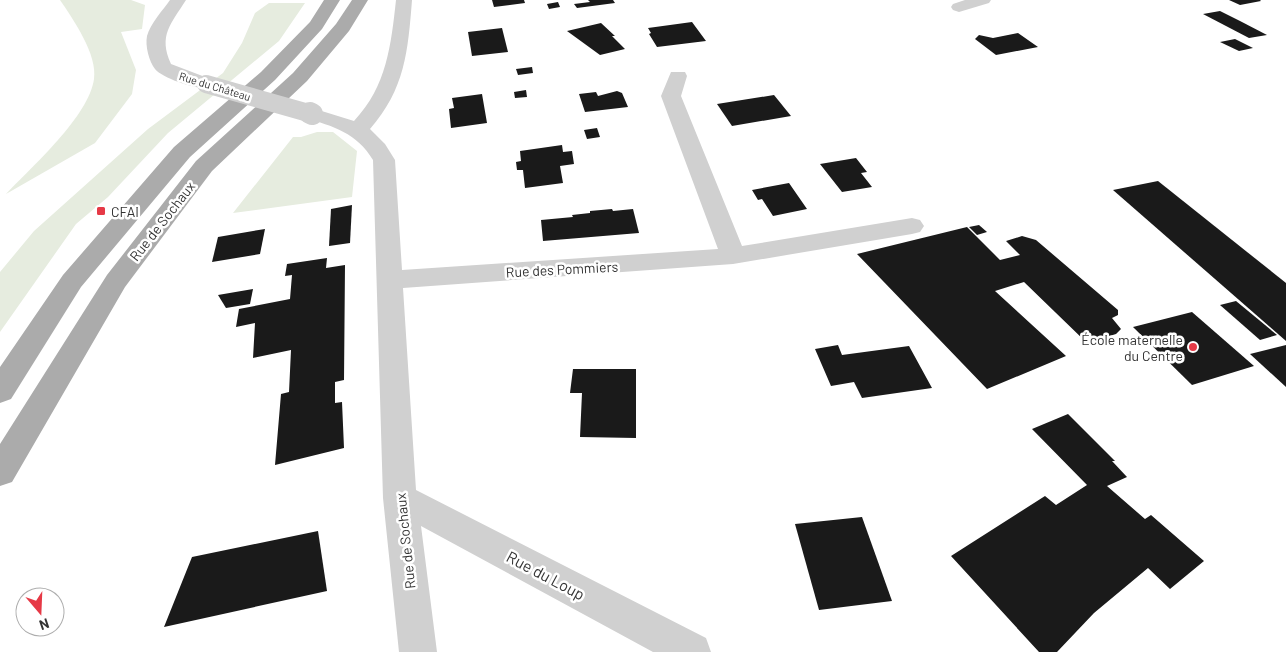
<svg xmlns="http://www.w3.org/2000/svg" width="1286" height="652" viewBox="0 0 1286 652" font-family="Barlow,sans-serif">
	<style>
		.green { fill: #e6ecdf }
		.building { fill: #1a1a1a }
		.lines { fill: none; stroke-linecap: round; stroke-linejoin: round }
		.minor { fill: #d0d0d0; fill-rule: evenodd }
		.major { fill: #ababab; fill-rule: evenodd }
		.minor-bridge-far1 { stroke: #d0d0d0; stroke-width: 18 }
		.minor-bridge { stroke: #d0d0d0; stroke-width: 22 }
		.poi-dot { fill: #e63946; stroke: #fff; stroke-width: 2 }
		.labels { text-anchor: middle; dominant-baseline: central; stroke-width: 5; stroke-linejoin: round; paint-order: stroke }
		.far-street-label { font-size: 11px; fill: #333; stroke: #fff }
		.poi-label { font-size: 14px; fill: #333; stroke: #fff; text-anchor: start }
		.street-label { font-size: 14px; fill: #333; stroke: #fff }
		.near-street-label { font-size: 16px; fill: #333; stroke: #fff }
	</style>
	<rect width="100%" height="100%" fill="#fff"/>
	<!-- green -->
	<g class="green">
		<path d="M60,0H131L145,5L142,29L121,32L136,70L132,94L95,143L6,194C32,167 89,116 94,79C98,55 73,19 60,0Z"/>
		<path d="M269,3H305L279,41L168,133L108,197L76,224L0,332V272L34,231L148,129L223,73L242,43L255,13Z"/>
		<path d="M317,132H333L357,151L352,197L233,213L293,137H301Z"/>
	</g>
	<!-- building -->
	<g class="building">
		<path d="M492,0H524L525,3L494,7Z"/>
		<path d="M588,0H613L615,3L577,8L574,4L590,2Z"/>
		<path d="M1229,0H1260L1261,1L1240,5Z"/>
		<path d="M558,2L560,7L549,9L547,4Z"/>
		<path d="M1220,11L1240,21L1267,35L1249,38L1203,14Z"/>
		<path d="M692,22L706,41L657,47L649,34L651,33L648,28Z"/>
		<path d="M601,23L615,36H612L625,49L600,55L567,31Z"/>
		<path d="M502,28L508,52L472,56L468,32Z"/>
		<path d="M1018,33L1038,47L996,55L975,39L979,35L993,38Z"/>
		<path d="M1235,39L1253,48L1239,51L1220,42Z"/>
		<path d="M532,67L533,73L518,75L516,69Z"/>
		<path d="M526,90L527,97L515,98L514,92Z"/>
		<path d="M617,91L622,93L628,107L585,112L579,94L596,92L598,96Z"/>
		<path d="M482,94L487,123L451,128L449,109L454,108L452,98Z"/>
		<path d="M774,95L791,116L732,126L717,104Z"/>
		<path d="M597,128L600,137L587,139L584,130Z"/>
		<path d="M562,145L563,152L572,151L574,164L560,166L563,183L525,188L523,170H517L516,162L521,161L520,151Z"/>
		<path d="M856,158L867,172L861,173L872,187L842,192L820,164Z"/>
		<path d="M1158,181L1286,283V341L1113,190Z"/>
		<path d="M789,183L807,209L773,216L762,199L758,200L752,190Z"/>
		<path d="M352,205L350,243L329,246L331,209Z"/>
		<path d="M612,209L613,211L633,209L639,233L543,241L541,220L573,217L572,215L590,213V211Z"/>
		<path d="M979,225L987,232L977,235L969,227Z"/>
		<path d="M967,227L1000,260L1020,255L1006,241L1022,236L1036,240L1118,310V315L1112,318L1121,329L1116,334L1087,343L1024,282L995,291L1066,356L987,389L857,254Z"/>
		<path d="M265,229L260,254L212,262L218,237Z"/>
		<path d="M327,258L326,268L345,265L344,380L335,382V403L342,402L344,448L275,465L281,394L289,392L291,350L253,358L255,323L236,327L239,309L290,299L292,275L285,276L287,264Z"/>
		<path d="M253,289L250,304L226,308L218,295Z"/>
		<path d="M1236,301L1277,335L1260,340L1220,305Z"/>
		<path d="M1192,312L1254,366L1192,385L1133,327Z"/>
		<path d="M838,345L842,355L909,346L932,388L862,398L854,382L831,386L815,349Z"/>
		<path d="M1286,345V387L1250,354Z"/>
		<path d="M573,369H636V438L580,437L582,393H570Z"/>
		<path d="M1068,414L1115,461H1112L1127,477L1107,486L1145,519L1151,515L1204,561L1170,589L1148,568L1094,613L1057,652H1039L951,556L1045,496L1056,505L1087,485L1032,429Z"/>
		<path d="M862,517L892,601L819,610L795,524Z"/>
		<path d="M318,531L327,591L164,627L192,557Z"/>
	</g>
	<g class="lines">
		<!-- minor -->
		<g class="minor">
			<path d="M170,0H186C171,24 158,35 171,64L213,80L216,84L213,88C201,91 163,79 155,69C149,61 145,46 147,36C150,24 163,10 170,0Z"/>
			<path d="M396,0H412C408,51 405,89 370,129L385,144L395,160L402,270L718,249L661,96L671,72H685L687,76L681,96L742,246L912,218L920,220L924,226L920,232L912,234L733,264L403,288L416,490L706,638L711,652H653L421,526L437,652H399L383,498L373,160C357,133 333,126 305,118L302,114L305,110L312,108L354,121C387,86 391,45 396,0Z"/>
			<path d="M965,0H991L989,3L959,12L953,10L951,7L953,4Z"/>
		</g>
		<!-- major -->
		<g class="major">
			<path d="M324,0H340L322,29L275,80L190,157L81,287L11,399L0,403V367L63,275L174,147L261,72L310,22Z"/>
			<path d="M352,0H368L349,31L307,81L212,171L125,287L12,482L0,486V444L107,275L196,161L293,73L336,24Z"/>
		</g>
		<!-- minor-bridge-far1 -->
		<path class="minor-bridge-far1" d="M206,84L312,114"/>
		<!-- minor-bridge -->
		<path class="minor-bridge" d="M310,113L312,114"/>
	</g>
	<!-- markers -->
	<g class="poi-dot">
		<rect x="96" y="206" width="10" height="10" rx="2.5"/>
		<circle cx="1193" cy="347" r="5"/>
	</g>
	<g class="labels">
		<!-- far-street labels -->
		<g class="far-street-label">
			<text transform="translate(215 86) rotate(17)">Rue du Château</text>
		</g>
		<!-- poi labels -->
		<g class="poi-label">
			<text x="111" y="211">CFAI</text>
			<text x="1183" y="339" text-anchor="end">École maternelle<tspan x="1183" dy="16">du Centre</tspan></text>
		</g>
		<!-- street labels -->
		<g class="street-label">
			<text transform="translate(162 221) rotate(-52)">Rue de Sochaux</text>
			<text transform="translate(562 269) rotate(-3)">Rue des Pommiers</text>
			<text transform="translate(405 541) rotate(-96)">Rue de Sochaux</text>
		</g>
		<!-- near-street labels -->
		<g class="near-street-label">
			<text transform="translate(546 575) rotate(28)">Rue du Loup</text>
		</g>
	</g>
	<!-- north arrow -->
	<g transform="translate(40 612) rotate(161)"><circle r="24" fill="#ffffff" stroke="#adadad"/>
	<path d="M0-4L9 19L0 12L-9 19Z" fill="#e63946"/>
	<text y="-8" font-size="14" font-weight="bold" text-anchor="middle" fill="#333333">N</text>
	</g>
</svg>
